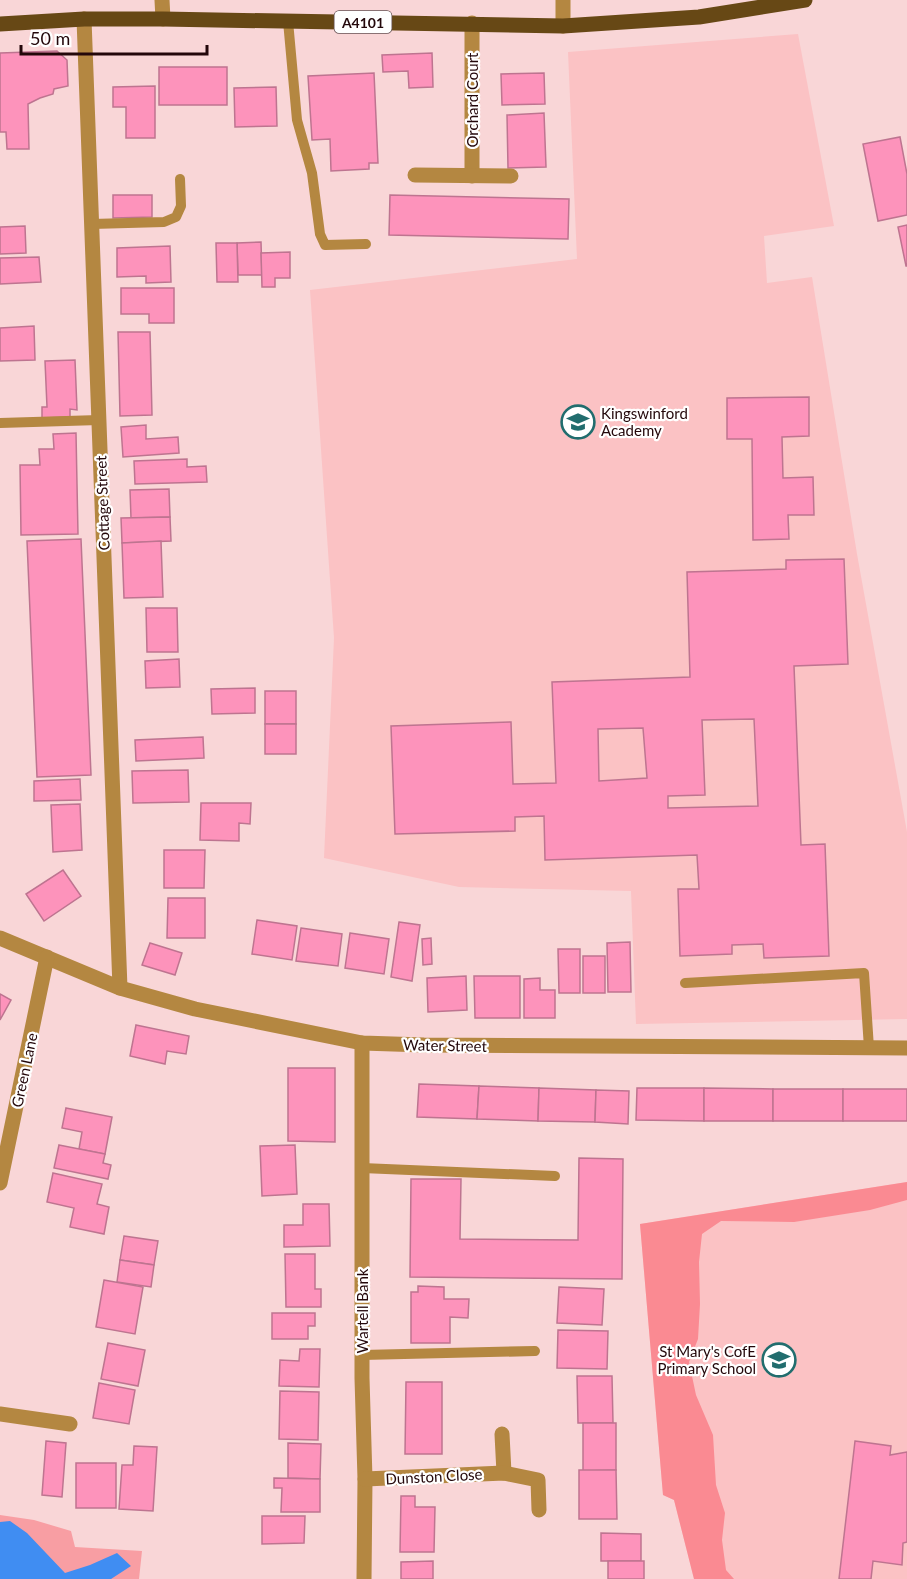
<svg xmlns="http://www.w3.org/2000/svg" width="907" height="1579" viewBox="0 0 907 1579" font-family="Lato,sans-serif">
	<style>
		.built { fill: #fbc2c4 }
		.green { fill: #f89ea3 }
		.forest { fill: #fa8a92 }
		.water { fill: #408df2 }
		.building { fill: #fd93bb; stroke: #be7490; stroke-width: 1.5; fill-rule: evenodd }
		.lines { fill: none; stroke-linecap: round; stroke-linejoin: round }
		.lane { stroke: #b48741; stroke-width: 10 }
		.street { stroke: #b48741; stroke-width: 15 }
		.primary { stroke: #674815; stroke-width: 15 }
		.labels { text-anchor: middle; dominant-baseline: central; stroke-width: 4.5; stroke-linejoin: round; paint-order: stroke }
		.shield { fill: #fff; stroke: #655154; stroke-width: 1.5 }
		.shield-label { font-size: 14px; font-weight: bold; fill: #23070a }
		.street-label { font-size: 15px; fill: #23070a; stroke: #fff }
		.poi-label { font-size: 15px; fill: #23070a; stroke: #fff; text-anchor: start }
	</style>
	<rect width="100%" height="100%" fill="#f9d6d7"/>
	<!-- built -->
	<g class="built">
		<path d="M798,34L834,226L764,236L767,283L812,277L857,554L907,832V1019L636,1024L631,891L459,887L324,858L334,638L310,290L577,259L568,52Z"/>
		<path d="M907,1182V1579H694L674,1500L663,1495L640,1224Z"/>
	</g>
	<!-- green -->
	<path class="green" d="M0,1515L34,1520L71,1531L75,1547L142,1551L139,1579H0Z"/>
	<!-- forest -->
	<path class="forest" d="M907,1182V1200L870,1210L794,1222L721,1221L702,1234L699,1262L700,1304L698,1339L689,1362L696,1395L713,1435L716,1485L725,1513L722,1540L726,1570L734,1579H694L674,1500L663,1495L640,1224Z"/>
	<!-- water -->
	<path class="water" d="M10,1521L27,1533L65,1573L90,1565L117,1553L131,1566L111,1579H0V1522Z"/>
	<!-- building -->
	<g class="building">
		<path d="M57,51L67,60L68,86L54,89L53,94L40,98L28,104L29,149H7L6,132H0V53Z"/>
		<path d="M432,53L433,87L409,88L408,71L383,72L382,55Z"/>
		<rect x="159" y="67" width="68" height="38"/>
		<path d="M374,73L378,163H369V169L331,171L330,139L312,140L308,76Z"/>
		<path d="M544,73L545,104L502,105L501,74Z"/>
		<path d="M155,86V138H126V107H113V87Z"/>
		<path d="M276,87L277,126L235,127L234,88Z"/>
		<path d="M544,113L546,167L508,168L507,115Z"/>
		<path d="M900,137L907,174V215L878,221L863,144Z"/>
		<path d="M113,195H152V217L113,218Z"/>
		<path d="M390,195L569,199L568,239L389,235Z"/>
		<path d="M907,225V266H906L898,227Z"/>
		<path d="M25,226L26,253L0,254V227Z"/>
		<path d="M261,242L262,275H238L237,243Z"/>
		<path d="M216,243H237L238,282H217Z"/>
		<path d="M170,246L171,282L146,283V276L117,277V248Z"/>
		<path d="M290,252V278H275V287H262L261,253Z"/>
		<path d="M39,257L41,282L0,284V258Z"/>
		<path d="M121,288H174V323H149V314H121Z"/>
		<path d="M34,326L35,360L0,361V328Z"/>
		<path d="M118,332H150L152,415L120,416Z"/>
		<path d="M75,360L77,410L70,409V417L42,418V407H47L45,361Z"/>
		<path d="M809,397V436L782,437L783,478L813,477L814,515H788L789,539L753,540L752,439H727V398Z"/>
		<path d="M146,425V439L178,437L179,453L123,457L121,427Z"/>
		<path d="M76,433L78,534L21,535L20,465H40L39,449H54L53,434Z"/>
		<path d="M187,459V467L206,466L207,482L135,484L134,461Z"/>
		<path d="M169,489L170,517L131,518L130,490Z"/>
		<path d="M170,517L171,541L122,543L121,518Z"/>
		<path d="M81,539L91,775L37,777L27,541Z"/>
		<path d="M161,541L163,597L124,598L122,543Z"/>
		<path d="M844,559L848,664L794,666L801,845L825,844L829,956L764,958L763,944L732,945V954L680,956L678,889H699L697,855L545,860L544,816L515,817V831L395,834L391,726L511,722L513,784L556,783L552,682L690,677L687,572L786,569V560ZM754,719L758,806L668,808V796L705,795L702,720ZM643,728L647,778L599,781L598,729Z"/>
		<path d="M146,608H177L178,652H147Z"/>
		<path d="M179,659L180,687L146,688L145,661Z"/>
		<path d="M255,688V713L212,714L211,689Z"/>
		<rect x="265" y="691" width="31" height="33"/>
		<rect x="265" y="724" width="31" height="30"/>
		<path d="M203,737L204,758L136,761L135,740Z"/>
		<path d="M188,770L189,802L133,803L132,771Z"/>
		<path d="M80,779L81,800L34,801V781Z"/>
		<path d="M201,803H251L250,824L239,823V841L200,840Z"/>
		<path d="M80,804L82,850L53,852L51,805Z"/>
		<path d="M164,850H205L204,888H164Z"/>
		<path d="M63,870L81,896L44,921L26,894Z"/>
		<path d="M168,898H205V938H167Z"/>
		<path d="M257,920L297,926L292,960L252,954Z"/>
		<path d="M399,922L420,925L412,981L391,977Z"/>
		<path d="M301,928L342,934L338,966L296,961Z"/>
		<path d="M350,933L389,939L384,974L345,968Z"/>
		<path d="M431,938L432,964L423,965L422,939Z"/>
		<path d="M630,942L631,992H608L607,943Z"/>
		<path d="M150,943L182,953L175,975L142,965Z"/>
		<path d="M558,949H580V993H559Z"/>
		<rect x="583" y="956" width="22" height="37"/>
		<path d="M466,976L467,1010L428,1012L427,978Z"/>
		<path d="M474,976H520V1018H475Z"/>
		<path d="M540,978V990H555V1018H524V979Z"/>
		<path d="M0,994L11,1000L0,1020Z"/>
		<path d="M136,1025L189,1036L186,1054L167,1051L165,1064L130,1056Z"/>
		<path d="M288,1068H335V1142L288,1141Z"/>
		<path d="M419,1084L479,1086L477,1119L417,1117Z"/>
		<path d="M479,1086L539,1088L538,1121L477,1119Z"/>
		<path d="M539,1088L596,1090L595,1122L538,1121Z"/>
		<path d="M637,1088H704V1121L636,1120Z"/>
		<path d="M704,1088L773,1089V1121H704Z"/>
		<rect x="773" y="1089" width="70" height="32"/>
		<rect x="843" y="1089" width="64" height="32"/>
		<path d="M596,1090L629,1091L628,1124L595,1122Z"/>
		<path d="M66,1108L112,1117L105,1154L79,1149L82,1132L62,1128Z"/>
		<path d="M59,1145L105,1154L103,1163L111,1165L108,1179L54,1168Z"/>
		<path d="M295,1145L297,1194L262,1196L260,1146Z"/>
		<path d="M579,1158L623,1159L622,1279L410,1277L411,1179H461L460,1239L578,1240Z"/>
		<path d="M53,1173L102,1184L97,1204L109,1207L104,1234L70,1227L74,1208L47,1202Z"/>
		<path d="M303,1204H329L330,1246L284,1247V1225H303Z"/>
		<path d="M124,1236L158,1241L154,1265L120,1260Z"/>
		<path d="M285,1254H315V1289H321V1307H286Z"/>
		<path d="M120,1260L154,1265L151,1287L117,1282Z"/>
		<path d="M104,1280L143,1287L135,1334L96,1327Z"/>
		<path d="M418,1286L444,1287V1299H469L468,1318L450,1317V1343H411V1292H418Z"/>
		<path d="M559,1287L604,1289L602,1325L557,1323Z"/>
		<path d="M272,1313H315V1326H308V1339H272Z"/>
		<path d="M558,1330L608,1331L607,1369L557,1368Z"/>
		<path d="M108,1343L145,1350L138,1386L101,1379Z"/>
		<path d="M300,1349H320L319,1387L279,1386L280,1360L299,1361Z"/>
		<path d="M577,1376H612L613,1423H578Z"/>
		<path d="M406,1382H442V1454H405Z"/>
		<path d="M99,1383L135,1390L129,1424L93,1418Z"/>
		<path d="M280,1391L319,1392L318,1440L279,1439Z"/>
		<path d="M583,1423H616V1470L583,1471Z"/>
		<path d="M46,1441L66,1443L62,1497L42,1495Z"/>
		<path d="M855,1441L891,1446L890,1455L907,1452V1542L903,1543L902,1565L873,1561L871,1579H839Z"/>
		<path d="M288,1443L321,1444L320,1479L288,1478Z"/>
		<path d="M134,1446L157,1447L153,1511L119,1509L122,1465H133Z"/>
		<rect x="76" y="1463" width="40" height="45"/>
		<path d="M579,1470H616L617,1519H579Z"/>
		<path d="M274,1478L320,1479V1512H281L282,1488H274Z"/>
		<path d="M401,1496H415V1507H435L434,1552H400Z"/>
		<path d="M262,1516H305L304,1543L262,1544Z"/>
		<path d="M601,1533L641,1534V1561H601Z"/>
		<path d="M433,1561V1579H401V1562Z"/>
		<rect x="608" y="1561" width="36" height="18"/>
	</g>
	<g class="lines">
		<!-- lane -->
		<g class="lane">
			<path d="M288,21L297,120L312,173L320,234L325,245L366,244"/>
			<path d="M92,224L164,222L176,217L181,206L180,179"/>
			<path d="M0,423L99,420"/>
			<path d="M685,983L864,973L869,1048"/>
			<path d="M362,1168L555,1176"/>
			<path d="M362,1355L535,1351"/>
		</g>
		<!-- street -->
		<g class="street">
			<path d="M162,0L163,19"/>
			<path d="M563,0V26"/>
			<path d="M84,19L120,988"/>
			<path d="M472,23V176"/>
			<path d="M415,175L511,176"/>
			<path d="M0,938L120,988L195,1009L362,1043L424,1045L907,1048"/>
			<path d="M362,1043V1378L365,1479L364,1579"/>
			<path d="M0,1183L47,957"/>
			<path d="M0,1414L70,1424"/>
			<path d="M502,1434L504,1473"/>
			<path d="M365,1479L504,1473L538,1480L539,1510"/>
		</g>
		<!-- primary -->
		<path class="primary" d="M0,24L84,19H163L563,26L699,17L805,0"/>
	</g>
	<!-- icons -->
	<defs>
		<symbol id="school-ring" viewBox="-11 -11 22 22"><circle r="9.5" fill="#fff" stroke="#216d6e" stroke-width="1.5"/><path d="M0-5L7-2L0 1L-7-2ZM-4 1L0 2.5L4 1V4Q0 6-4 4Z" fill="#216d6e"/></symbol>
	</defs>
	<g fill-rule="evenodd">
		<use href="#school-ring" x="559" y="403" width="38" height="38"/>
		<use href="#school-ring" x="760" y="1341" width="38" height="38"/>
	</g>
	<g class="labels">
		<!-- shield labels -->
		<rect class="shield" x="334.5" y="11" width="57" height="22" rx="4.5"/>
		<g class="shield-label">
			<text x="363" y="22">A4101</text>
		</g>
		<!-- street labels -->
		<g class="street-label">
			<text transform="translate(472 100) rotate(-90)">Orchard Court</text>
			<text transform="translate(102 503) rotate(-92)">Cottage Street</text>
			<text transform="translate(445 1045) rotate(1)">Water Street</text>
			<text transform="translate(24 1070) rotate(-78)">Green Lane</text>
			<text transform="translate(362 1311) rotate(-90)">Wartell Bank</text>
			<text transform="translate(434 1476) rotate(-3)">Dunston Close</text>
		</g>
		<!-- poi labels -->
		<g class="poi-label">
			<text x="601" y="413">Kingswinford<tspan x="601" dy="17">Academy</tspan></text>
			<text x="756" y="1351" text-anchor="end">St Mary's CofE<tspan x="756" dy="17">Primary School</tspan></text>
		</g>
	</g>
	<!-- scale -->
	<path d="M21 45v9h186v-9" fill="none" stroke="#23070a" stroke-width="3"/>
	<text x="30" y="45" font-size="18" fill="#23070a" stroke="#ffffff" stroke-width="4.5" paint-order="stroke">50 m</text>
</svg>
